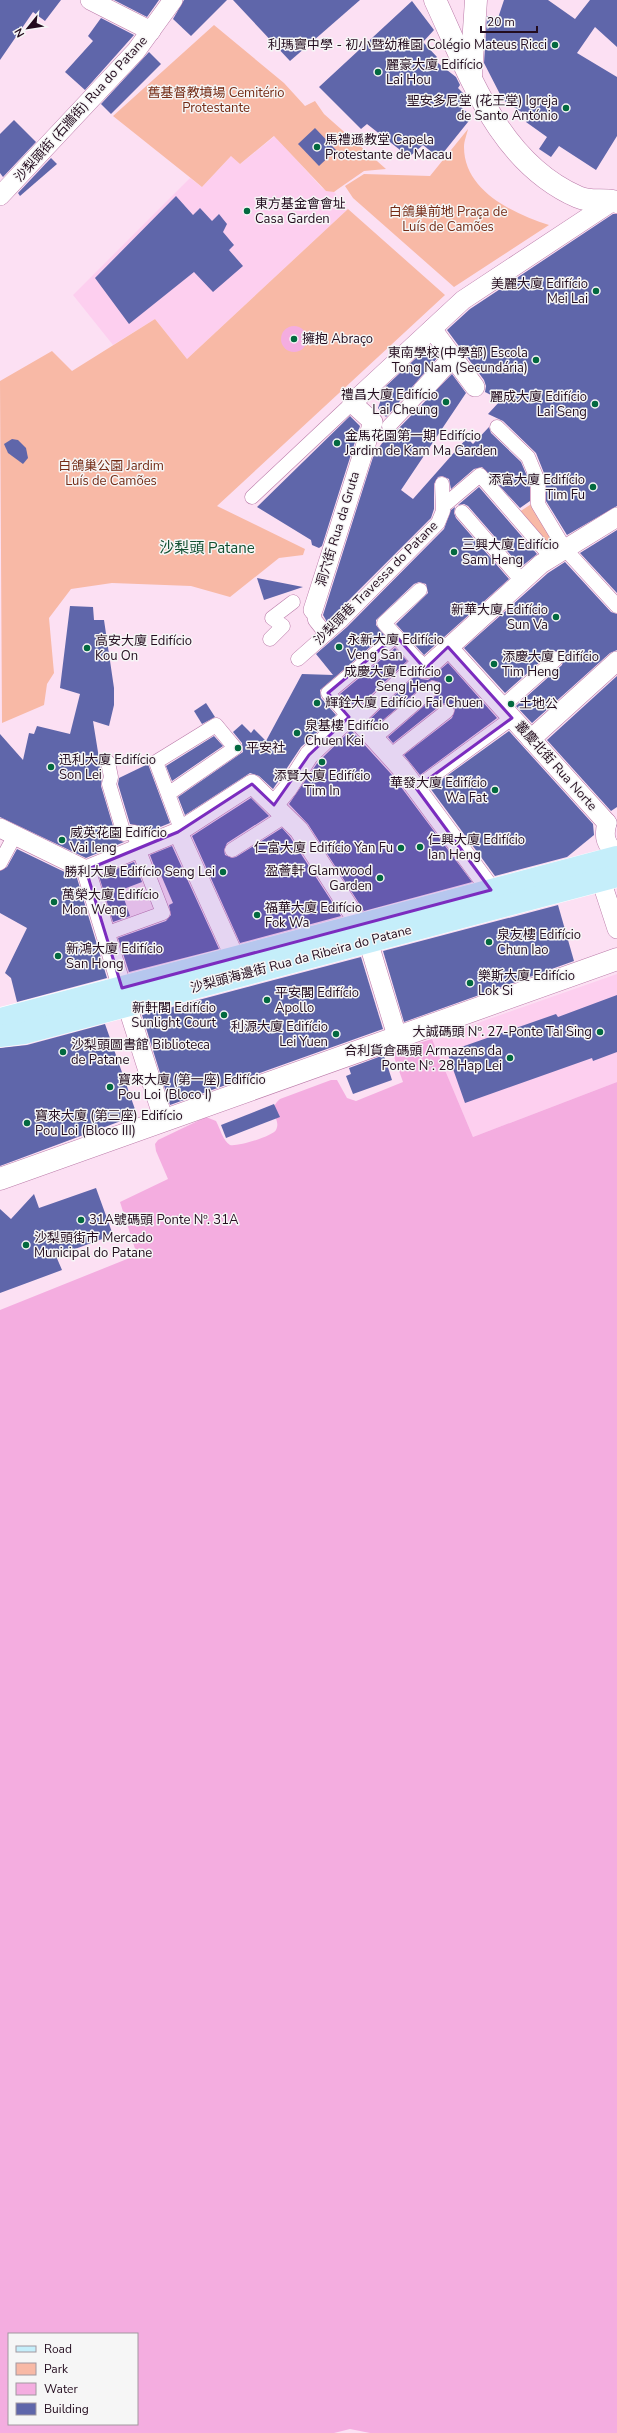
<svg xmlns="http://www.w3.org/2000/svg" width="617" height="2433" viewBox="0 0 617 2433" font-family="'Nunito Sans','Noto Sans SC',sans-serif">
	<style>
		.built { fill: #fdcfef }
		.green { fill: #f8b9a6 }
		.water { fill: #f4ade0; fill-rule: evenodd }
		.building { fill: #5f66aa }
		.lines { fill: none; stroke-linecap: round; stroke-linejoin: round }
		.pedestrian-casing { stroke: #ba7aa8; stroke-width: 15 }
		.minor-casing { stroke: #ba7aa8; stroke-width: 20 }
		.tertiary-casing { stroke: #ba7aa8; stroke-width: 23 }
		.primary-casing { stroke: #fff; stroke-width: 23 }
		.pedestrian { stroke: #fff; stroke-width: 14 }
		.minor { stroke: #fff; stroke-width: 19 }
		.tertiary { stroke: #fff; stroke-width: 22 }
		.primary { stroke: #c5eefa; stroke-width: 22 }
		.marked { fill: #7b2cbf; fill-opacity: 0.2; stroke: #7b2cbf; stroke-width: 3; stroke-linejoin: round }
		.poi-dot { fill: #03693f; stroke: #f6f6f6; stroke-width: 1.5 }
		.labels { text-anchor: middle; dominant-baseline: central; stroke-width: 3; stroke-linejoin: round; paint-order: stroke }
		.poi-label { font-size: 13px; fill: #230c1e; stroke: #f6f6f6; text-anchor: start }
		.park-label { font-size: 13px; fill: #742b15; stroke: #f6f6f6 }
		.street-label { font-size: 13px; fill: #230c1e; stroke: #f6f6f6 }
		.quarter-label { font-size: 15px; fill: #114e30; stroke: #f6f6f6 }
	</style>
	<rect width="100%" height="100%" fill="#fce0f3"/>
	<!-- built -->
	<g class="built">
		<path d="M275,136L322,188L334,192L348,209L187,359L155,319L113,345L73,295L190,178L202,187L232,155L240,164Z"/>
		<path d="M617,974V1082L473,1137L432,1039Z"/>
	</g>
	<!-- green -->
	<g class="green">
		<path d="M214,25L284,83L305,106L315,101L324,114L386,169L364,171L338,189L334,192L326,191L274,136L240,164L231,156L202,187L113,116Z"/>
		<path d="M468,129C467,134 464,141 464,147C464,191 514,214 549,225L454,287L353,198L345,186L364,174L430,176Z"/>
		<path d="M348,209L445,295L217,506L305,549L303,555L279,558L230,597L191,586L112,583L71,589L49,618L54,673L47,684L44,705L2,723L0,381L52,351L72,371L155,319L187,359Z"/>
		<path d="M533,503L558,546L551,550L519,512Z"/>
	</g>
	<!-- water -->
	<g class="water">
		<circle cx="294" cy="339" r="13"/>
		<path d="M432,1039L473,1137L617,1082V2433H370L350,2429L334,2433H0V1310L137,1255L120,1202L168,1179L156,1151L155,1144L158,1140L206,1117L216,1121C220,1128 223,1141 230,1145C237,1147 273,1136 276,1130C282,1118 265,1112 280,1099L331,1080H337L347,1098L356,1101L403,1082L392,1051ZM9,2334H137V2424H9Z"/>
	</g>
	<!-- building -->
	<g class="building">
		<path d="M0,0H61L45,21L33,12L0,60Z"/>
		<path d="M114,0H159L147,17Z"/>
		<path d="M184,0H227L191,36L173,19Z"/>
		<path d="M233,0H360L290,61Z"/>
		<path d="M504,0H548L575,19L590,0H617V47L595,27L577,53L617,77V136L596,170L559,146L551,157L539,149L547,137L526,122L529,117L503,100L484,63L487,16L498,18Z"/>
		<path d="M412,1L434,30L423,42L437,57L434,60L456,77L460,85L458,88L465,95L459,105L472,117L439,158L423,145L409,157L367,124L361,129L319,87Z"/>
		<path d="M101,18L134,35L85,90L65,72L93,41L88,36Z"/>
		<path d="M149,52L161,64L111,114L101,104Z"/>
		<path d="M14,120L36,142L3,177L0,173V134Z"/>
		<path d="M315,128L336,150L319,166L298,144Z"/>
		<path d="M51,158L57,164L20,196L18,193Z"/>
		<path d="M176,196L193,215L200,208L212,221L219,214L227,224L223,232L234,245L229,250L243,266L213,292L194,272L129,324L95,278Z"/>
		<path d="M613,214H617V506L567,535L546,501V478L536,453L503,421L488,414L501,400L485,392L486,386L484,380L447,330L470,309Z"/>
		<path d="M430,345L439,356L386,417L378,408L386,386Z"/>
		<path d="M452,374L466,393L401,490L413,499L467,438L473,444L489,427L491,433L521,462L530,483V501L520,508L482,467L474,469L451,489L449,479L442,476L438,477L434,484V509L431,518L327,622L323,615L374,454L389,434L395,432Z"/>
		<path d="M350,416L360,426L322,546L319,548L312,545L311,540L257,507Z"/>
		<path d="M12,439L18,440L26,448L28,458L23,464L8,453L4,444Z"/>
		<path d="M479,487L537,554L521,567L468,506L464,504L458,505Z"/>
		<path d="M455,507L454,513L456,518L509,579L424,655L396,624L428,593L426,584L419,582L414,584L376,620V625L384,635L320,690L321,698L336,715L301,747L273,789L259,776L250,773L185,815L178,797L243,752L242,743L233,732L242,724L251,733L254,729L266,741L302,674L333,675L316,654L347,627L444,529L451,510Z"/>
		<path d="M617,530V593L580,553Z"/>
		<path d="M565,562L611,612L617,614V650L610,653L532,723L516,706L562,665L564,658L562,653L555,651L550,653L505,693L464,648L548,573Z"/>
		<path d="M257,578L303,587L264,600Z"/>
		<path d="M70,606L93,607L94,620H104L114,688V705L109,726L93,721L102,777L101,786L116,836L118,840L124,842L86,858L0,817V734L23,760L29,733L34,734L37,726L70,734L80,694L60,688Z"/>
		<path d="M395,648L407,661L359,706L349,704L340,694Z"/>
		<path d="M448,663L497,718L420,775L404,755L452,718L455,710L453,705L446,703L442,704L393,743L388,737L438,694L441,687L439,682L432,680L428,682L377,725L371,718L416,675L421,679L428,680Z"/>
		<path d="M617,676V807L611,811L547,740Z"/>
		<path d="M206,703L215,717L202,724L194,711Z"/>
		<path d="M351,730L392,775L472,882L364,911L308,824L289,804L318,762Z"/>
		<path d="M509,731L593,824L594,835L567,857L495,876L430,788Z"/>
		<path d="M214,736L223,746L172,781L166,766Z"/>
		<path d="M148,764L170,823L143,834L140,826L130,824L118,784L119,778Z"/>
		<path d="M251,798L269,816L227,843L224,850L225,855L232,858L236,857L282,828L290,837L341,916L240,943L192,836Z"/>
		<path d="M172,846L219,949L129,972L118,938L166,921L171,915L169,905L173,903L161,875L158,876L150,855Z"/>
		<path d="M17,849L77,878L107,978L17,1002L11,978L5,973L27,928L0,913V871L7,867Z"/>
		<path d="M134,862L142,882L121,890L130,916L113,922L99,876Z"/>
		<path d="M558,905L574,961L404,1022L383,951Z"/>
		<path d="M361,957L383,1029L170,1105L142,1015Z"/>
		<path d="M617,995V1052L593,1061L592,1058L465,1103L447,1052L556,1014L558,1017Z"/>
		<path d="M105,1024L137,1115L0,1166V1048L27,1045Z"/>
		<path d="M384,1055L392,1080L353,1094L346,1076L351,1074L349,1068Z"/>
		<path d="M274,1104L280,1117L226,1138L221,1125Z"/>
		<path d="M96,1188L113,1235L56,1256L62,1270L0,1293V1209L11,1219L34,1194L39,1208Z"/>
	</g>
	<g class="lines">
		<defs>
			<g id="pedestrian">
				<path d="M389,426L422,391"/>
				<path d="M497,427L528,457L538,481V504L565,549L617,606"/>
				<path d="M252,497L352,403"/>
				<path d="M447,503L480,475L551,557"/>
				<path d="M462,512L522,581"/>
				<path d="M420,590L384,623L425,669"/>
				<path d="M313,610L315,620L326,634"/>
				<path d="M270,639L283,626L272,618L293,602"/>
				<path d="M298,659L341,621L438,523L443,511L442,484"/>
				<path d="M502,707L556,659"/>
				<path d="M349,717L328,693L396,636"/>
				<path d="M357,720L419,661"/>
				<path d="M374,738L433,688"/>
				<path d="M390,756L447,711"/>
				<path d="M416,788L512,718"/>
				<path d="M168,794L156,762L216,725L235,748L168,794L181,829"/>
				<path d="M232,850L285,816"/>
				<path d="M0,863L15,835"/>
				<path d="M105,934L163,913L138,848L134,832L124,834L109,784L111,777L108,762"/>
			</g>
			<g id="minor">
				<path d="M90,0L151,31"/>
				<path d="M0,196L136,51L173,0"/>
				<path d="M432,329L475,387"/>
				<path d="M422,391L453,357"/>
				<path d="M313,610L373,422L352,403L463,300L613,201"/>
				<path d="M448,647L607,823"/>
				<path d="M425,669L541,564L617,517"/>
				<path d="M531,739L617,661"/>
				<path d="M274,805L288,788L309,755L352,714L401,768L491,890"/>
				<path d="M607,823C603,837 606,845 617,854"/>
				<path d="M0,828L86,870L178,832L252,784L299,830L360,925"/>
				<path d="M178,832L235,958"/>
				<path d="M86,870L122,988"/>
				<path d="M601,880L617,929"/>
				<path d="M368,941L397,1036"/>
				<path d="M115,997L127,1005L164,1121"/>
			</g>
			<g id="tertiary">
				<path d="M435,0C469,73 498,162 578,197C591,203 604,198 617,202"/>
				<path d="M471,75L476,0"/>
				<path d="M0,1179L617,959"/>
			</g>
			<g id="primary">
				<path d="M0,1019L617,857"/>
				<path d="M0,1036L24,1033L617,876"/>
			</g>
		</defs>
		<!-- pedestrian casing -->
		<use href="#pedestrian" class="pedestrian-casing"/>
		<!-- minor casing -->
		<use href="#minor" class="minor-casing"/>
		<!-- tertiary casing -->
		<use href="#tertiary" class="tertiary-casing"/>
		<!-- primary casing -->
		<use href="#primary" class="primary-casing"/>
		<!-- pedestrian -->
		<use href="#pedestrian" class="pedestrian"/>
		<!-- minor -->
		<use href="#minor" class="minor"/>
		<!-- tertiary -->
		<use href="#tertiary" class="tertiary"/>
		<!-- primary -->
		<use href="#primary" class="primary"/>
	</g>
	<!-- marked area -->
	<path class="marked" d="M396,636L425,669L448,647L512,718L416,788L491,890L122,988L86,870L178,832L252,784L274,805L309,755L349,717L328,693Z"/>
	<!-- markers -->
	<g class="poi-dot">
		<circle cx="555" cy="45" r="4"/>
		<circle cx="378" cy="72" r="4"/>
		<circle cx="566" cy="108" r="4"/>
		<circle cx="317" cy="147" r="4"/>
		<circle cx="247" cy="211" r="4"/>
		<circle cx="596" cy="291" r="4"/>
		<circle cx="294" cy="339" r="4"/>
		<circle cx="536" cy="360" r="4"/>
		<circle cx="446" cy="402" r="4"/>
		<circle cx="595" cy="404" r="4"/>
		<circle cx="337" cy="443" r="4"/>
		<circle cx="593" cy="487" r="4"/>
		<circle cx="454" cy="552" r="4"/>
		<circle cx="556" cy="617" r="4"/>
		<circle cx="339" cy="647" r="4"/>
		<circle cx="87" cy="648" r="4"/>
		<circle cx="494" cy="664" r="4"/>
		<circle cx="449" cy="679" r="4"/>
		<circle cx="317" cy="703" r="4"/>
		<circle cx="511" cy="704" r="4"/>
		<circle cx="297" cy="733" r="4"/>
		<circle cx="238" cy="748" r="4"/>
		<circle cx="322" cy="762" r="4"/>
		<circle cx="51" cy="767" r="4"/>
		<circle cx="495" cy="790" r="4"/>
		<circle cx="62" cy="840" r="4"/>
		<circle cx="420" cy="847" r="4"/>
		<circle cx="401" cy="848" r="4"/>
		<circle cx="223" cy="872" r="4"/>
		<circle cx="380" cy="878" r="4"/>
		<circle cx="54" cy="902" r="4"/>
		<circle cx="257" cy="915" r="4"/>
		<circle cx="489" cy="942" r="4"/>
		<circle cx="58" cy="956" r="4"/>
		<circle cx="470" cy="983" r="4"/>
		<circle cx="267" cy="1000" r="4"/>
		<circle cx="224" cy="1015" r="4"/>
		<circle cx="600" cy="1032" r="4"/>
		<circle cx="336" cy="1034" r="4"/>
		<circle cx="63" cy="1052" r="4"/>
		<circle cx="510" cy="1058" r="4"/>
		<circle cx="110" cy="1087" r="4"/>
		<circle cx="27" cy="1123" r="4"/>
		<circle cx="81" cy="1220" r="4"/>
		<circle cx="26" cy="1245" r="4"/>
	</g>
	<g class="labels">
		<!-- poi labels -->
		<g class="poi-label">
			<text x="547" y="45" text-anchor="end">利瑪竇中學 - 初小暨幼稚園 Colégio Mateus Ricci</text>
			<text x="386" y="65">麗豪大廈 Edifício<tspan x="386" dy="15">Lai Hou</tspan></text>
			<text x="558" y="101" text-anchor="end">聖安多尼堂 (花王堂) Igreja<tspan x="558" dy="15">de Santo António</tspan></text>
			<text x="325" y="140">馬禮遜教堂 Capela<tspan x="325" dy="15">Protestante de Macau</tspan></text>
			<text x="255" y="204">東方基金會會址<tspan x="255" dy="15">Casa Garden</tspan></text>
			<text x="588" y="284" text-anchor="end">美麗大廈 Edifício<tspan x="588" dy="15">Mei Lai</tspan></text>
			<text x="302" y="339">擁抱 Abraço</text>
			<text x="528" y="353" text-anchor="end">東南學校(中學部) Escola<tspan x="528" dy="15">Tong Nam (Secundária)</tspan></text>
			<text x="438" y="395" text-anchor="end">禮昌大廈 Edifício<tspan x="438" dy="15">Lai Cheung</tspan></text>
			<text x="587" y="397" text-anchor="end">麗成大廈 Edifício<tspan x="587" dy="15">Lai Seng</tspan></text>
			<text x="345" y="436">金馬花園第一期 Edifício<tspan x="345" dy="15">Jardim de Kam Ma Garden</tspan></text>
			<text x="585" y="480" text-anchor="end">添富大廈 Edifício<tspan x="585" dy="15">Tim Fu</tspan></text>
			<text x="462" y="545">三興大廈 Edifício<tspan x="462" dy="15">Sam Heng</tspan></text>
			<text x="548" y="610" text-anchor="end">新華大廈 Edifício<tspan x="548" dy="15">Sun Va</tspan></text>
			<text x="347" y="640">永新大廈 Edifício<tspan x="347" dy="15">Veng San</tspan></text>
			<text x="95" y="641">高安大廈 Edifício<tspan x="95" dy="15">Kou On</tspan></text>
			<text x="502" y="657">添慶大廈 Edifício<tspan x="502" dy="15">Tim Heng</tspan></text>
			<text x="441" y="672" text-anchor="end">成慶大廈 Edifício<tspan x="441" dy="15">Seng Heng</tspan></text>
			<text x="325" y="703">輝銓大廈 Edifício Fai Chuen</text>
			<text x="519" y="704">土地公</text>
			<text x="305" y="726">泉基樓 Edifício<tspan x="305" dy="15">Chuen Kei</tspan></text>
			<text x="246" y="748">平安社</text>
			<text x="59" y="760">迅利大廈 Edifício<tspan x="59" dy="15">Son Lei</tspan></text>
			<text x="322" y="776" text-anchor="middle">添賢大廈 Edifício<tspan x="322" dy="15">Tim In</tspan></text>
			<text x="487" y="783" text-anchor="end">華發大廈 Edifício<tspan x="487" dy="15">Wa Fat</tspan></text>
			<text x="70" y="833">威英花園 Edifício<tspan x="70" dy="15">Vai Ieng</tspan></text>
			<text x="428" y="840">仁興大廈 Edifício<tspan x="428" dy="15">Ian Heng</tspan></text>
			<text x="393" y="848" text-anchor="end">仁富大廈 Edifício Yan Fu</text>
			<text x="372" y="871" text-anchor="end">盈薈軒 Glamwood<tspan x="372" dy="15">Garden</tspan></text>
			<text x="215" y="872" text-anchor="end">勝利大廈 Edifício Seng Lei</text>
			<text x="62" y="895">萬榮大廈 Edifício<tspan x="62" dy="15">Mon Weng</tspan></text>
			<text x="265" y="908">福華大廈 Edifício<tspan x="265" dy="15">Fok Wa</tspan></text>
			<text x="497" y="935">泉友樓 Edifício<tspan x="497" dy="15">Chun Iao</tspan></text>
			<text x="66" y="949">新鴻大廈 Edifício<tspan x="66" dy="15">San Hong</tspan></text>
			<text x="478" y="976">樂斯大廈 Edifício<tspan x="478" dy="15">Lok Si</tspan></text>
			<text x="275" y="993">平安閣 Edifício<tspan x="275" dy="15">Apollo</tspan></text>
			<text x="216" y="1008" text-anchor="end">新軒閣 Edifício<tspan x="216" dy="15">Sunlight Court</tspan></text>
			<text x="328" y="1027" text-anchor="end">利源大廈 Edifício<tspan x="328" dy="15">Lei Yuen</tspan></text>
			<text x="592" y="1032" text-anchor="end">大誠碼頭 Nº. 27-Ponte Tai Sing</text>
			<text x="71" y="1045">沙梨頭圖書館 Biblioteca<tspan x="71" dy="15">de Patane</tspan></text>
			<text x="502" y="1051" text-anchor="end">合利貨倉碼頭 Armazens da<tspan x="502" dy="15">Ponte Nº. 28 Hap Lei</tspan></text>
			<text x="118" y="1080">寶來大廈 (第一座) Edifício<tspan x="118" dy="15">Pou Loi (Bloco I)</tspan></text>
			<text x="35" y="1116">寶來大廈 (第三座) Edifício<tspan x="35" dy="15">Pou Loi (Bloco III)</tspan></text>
			<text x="89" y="1220">31A號碼頭 Ponte Nº. 31A</text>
			<text x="34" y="1238">沙梨頭街市 Mercado<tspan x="34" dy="15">Municipal do Patane</tspan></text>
		</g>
		<!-- park labels -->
		<g class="park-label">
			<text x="216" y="93">舊基督教墳場 Cemitério<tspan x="216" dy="15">Protestante</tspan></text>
			<text x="448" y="212">白鴿巢前地 Praça de<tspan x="448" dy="15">Luís de Camões</tspan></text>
			<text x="111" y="466">白鴿巢公園 Jardim<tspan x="111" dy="15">Luís de Camões</tspan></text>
		</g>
		<!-- street labels -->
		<g class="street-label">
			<text transform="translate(81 109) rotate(-48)">沙梨頭街 (石牆街) Rua do Patane</text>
			<text transform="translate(338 529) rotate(-73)">洞穴街 Rua da Gruta</text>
			<text transform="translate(376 583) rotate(-45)">沙梨頭巷 Travessa do Patane</text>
			<text transform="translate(556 766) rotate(48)">叢慶北街 Rua Norte</text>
			<text transform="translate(301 959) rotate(-15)">沙梨頭海邊街 Rua da Ribeira do Patane</text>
		</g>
		<!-- quarter labels -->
		<g class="quarter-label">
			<text x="207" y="548">沙梨頭 Patane</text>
		</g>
	</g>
	<!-- legend -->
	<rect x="8" y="2333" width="130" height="92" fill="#f6f6f6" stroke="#a298a0"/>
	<rect x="16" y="2346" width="20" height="6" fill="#c5eefa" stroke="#a298a0"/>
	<text x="44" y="2353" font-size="12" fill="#230c1e">Road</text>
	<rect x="16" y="2363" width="20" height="12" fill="#f8b9a6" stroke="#a298a0"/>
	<text x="44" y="2373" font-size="12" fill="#230c1e">Park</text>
	<rect x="16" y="2383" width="20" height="12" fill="#f4ade0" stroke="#a298a0"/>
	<text x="44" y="2393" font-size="12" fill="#230c1e">Water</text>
	<rect x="16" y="2403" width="20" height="12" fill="#5f66aa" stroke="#a298a0"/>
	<text x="44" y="2413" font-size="12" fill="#230c1e">Building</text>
	<!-- north arrow -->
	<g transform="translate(28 28) rotate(240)" stroke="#f6f6f6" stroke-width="3" paint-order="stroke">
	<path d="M0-3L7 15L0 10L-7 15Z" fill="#230c1e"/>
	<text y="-6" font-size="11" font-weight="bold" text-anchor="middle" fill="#230c1e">N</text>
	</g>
	<!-- scale -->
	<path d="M481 26v6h56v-6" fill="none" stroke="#230c1e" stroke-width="2"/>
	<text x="487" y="26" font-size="12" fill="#230c1e" stroke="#f6f6f6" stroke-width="3" paint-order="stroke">20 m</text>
</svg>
